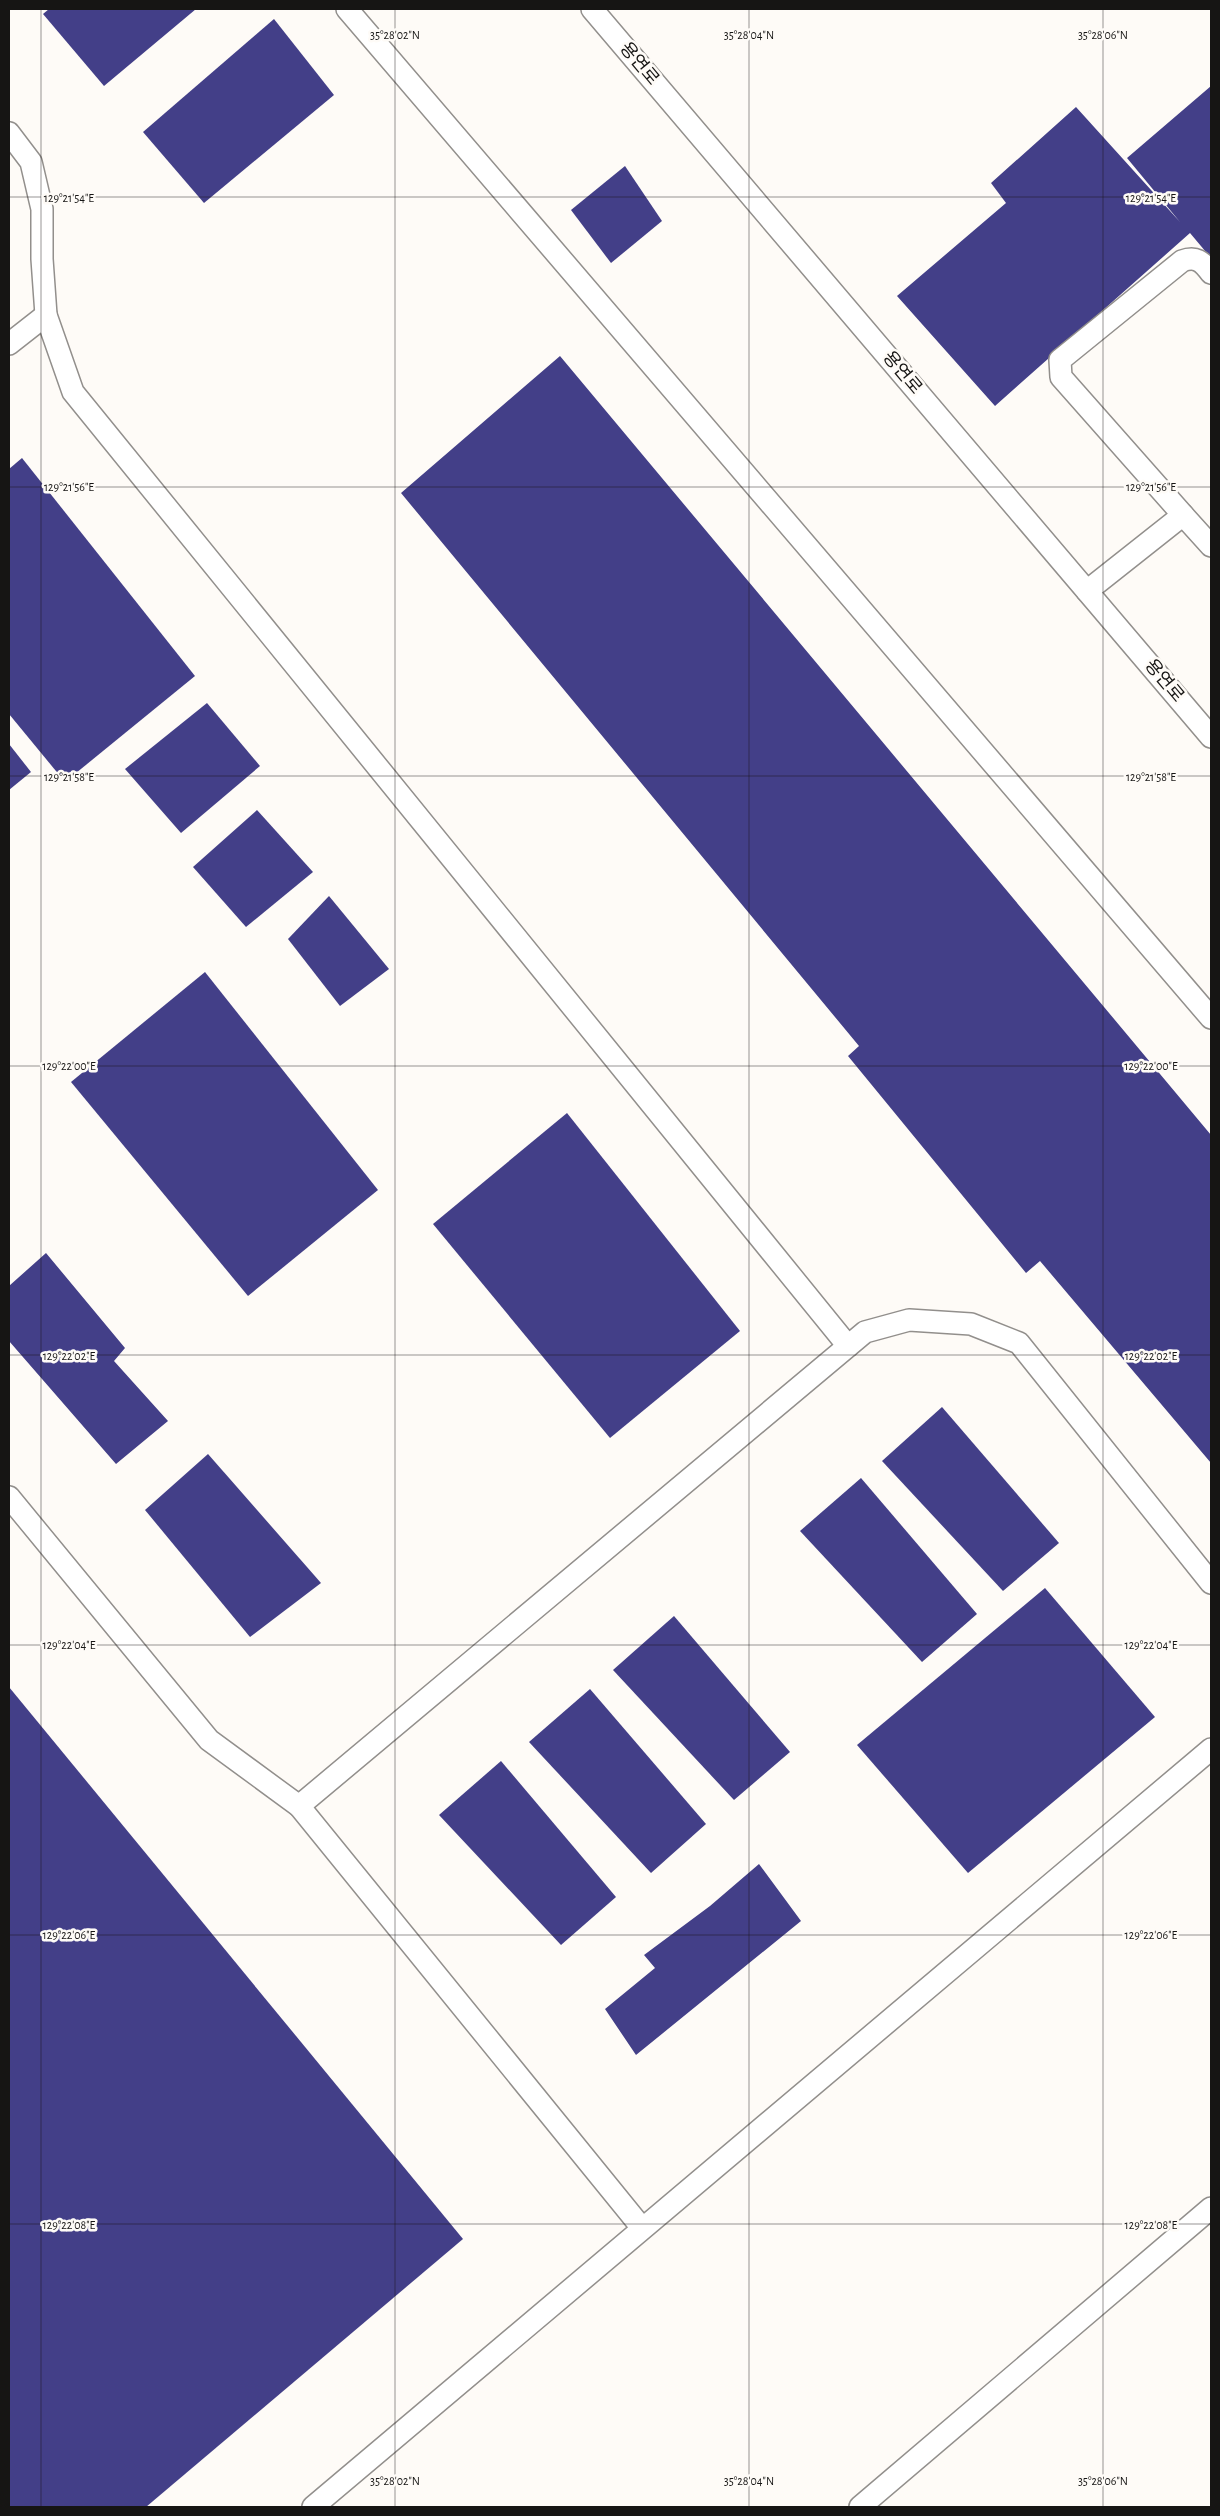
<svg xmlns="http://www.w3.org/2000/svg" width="1220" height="2516" viewBox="0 0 1220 2516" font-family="'Alegreya Sans','Noto Sans KR',sans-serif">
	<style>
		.building { fill: #433f88 }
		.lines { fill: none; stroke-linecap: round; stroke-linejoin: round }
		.service-casing { stroke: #928f8c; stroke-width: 24 }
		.service { stroke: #fff; stroke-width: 21 }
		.ticks { fill: none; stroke: #161514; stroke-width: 1; stroke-opacity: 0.45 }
		.labels { text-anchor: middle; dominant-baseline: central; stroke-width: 5; stroke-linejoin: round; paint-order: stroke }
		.street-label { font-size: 18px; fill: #161514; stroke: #fefbf7 }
		.ticks-label { font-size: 12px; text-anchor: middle; fill: #161514; stroke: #fefbf7; stroke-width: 5; stroke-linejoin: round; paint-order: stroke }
	</style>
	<rect width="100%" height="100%" fill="#fefbf7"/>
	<!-- building -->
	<g class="building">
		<path d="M49,9H196L104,86L43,14Z"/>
		<path d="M274,19L334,95L204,203L143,132Z"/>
		<path d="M1211,86V258L1190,233L995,406L897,296L1006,203L991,183L1076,107L1180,222L1127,158Z"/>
		<path d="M625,166L662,221L611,263L571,210Z"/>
		<path d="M560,356L1211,1135V1463L1040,1261L1026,1273L848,1056L859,1046L401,493Z"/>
		<path d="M22,458L195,676L65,782L9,714V469Z"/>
		<path d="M207,703L260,766L181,833L125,769Z"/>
		<path d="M9,744L31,772L9,790Z"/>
		<path d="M257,810L313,872L246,927L193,867Z"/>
		<path d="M329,896L389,969L340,1006L288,939Z"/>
		<path d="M205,972L378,1190L248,1296L71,1082Z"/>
		<path d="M567,1113L740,1331L610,1438L433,1224Z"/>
		<path d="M46,1253L125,1348L114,1361L168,1421L116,1464L9,1341V1286Z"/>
		<path d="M942,1407L1059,1543L1003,1591L882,1461Z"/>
		<path d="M208,1454L321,1583L250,1637L145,1510Z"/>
		<path d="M861,1478L977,1614L922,1662L800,1531Z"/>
		<path d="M1045,1588L1155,1717L968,1873L857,1745Z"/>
		<path d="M674,1616L790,1752L734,1800L613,1670Z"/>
		<path d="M9,1687L463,2239L146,2507H9Z"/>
		<path d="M590,1689L706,1824L651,1873L529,1742Z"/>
		<path d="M501,1761L616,1897L561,1945L439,1815Z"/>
		<path d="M759,1864L801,1921L636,2055L605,2009L655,1968L644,1955L710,1906Z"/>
	</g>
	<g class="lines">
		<defs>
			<g id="service">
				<path d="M347,9L1211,1018"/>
				<path d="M592,9L1211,737"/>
				<path d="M9,133L31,162L42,209V259L46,315L73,392L848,1346"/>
				<path d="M9,344L46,315"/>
				<path d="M1183,515L1061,377L1060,360L1182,261C1196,256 1202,261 1211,273"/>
				<path d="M1087,591L1183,515L1211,546"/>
				<path d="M9,1497L209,1740L299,1806"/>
				<path d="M642,2228L299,1806L865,1332L909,1320L971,1324L1019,1343L1211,1583"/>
				<path d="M313,2507L1211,1749"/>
				<path d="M860,2507L1211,2208"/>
			</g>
		</defs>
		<!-- service casing -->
		<use href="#service" class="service-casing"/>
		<!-- service -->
		<use href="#service" class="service"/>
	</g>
	<!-- ticks -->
	<path class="ticks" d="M41,9V2507M395,9V2507M749,9V2507M1103,9V2507M9,197H1211M9,487H1211M9,776H1211M9,1066H1211M9,1355H1211M9,1645H1211M9,1935H1211M9,2224H1211"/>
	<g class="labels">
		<!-- street labels -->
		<g class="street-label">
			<text transform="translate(639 64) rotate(50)">용연로</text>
			<text transform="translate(902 373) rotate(50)">용연로</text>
			<text transform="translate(1164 681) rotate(50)">용연로</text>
		</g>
	</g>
	<g class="ticks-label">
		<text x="395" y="39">35°28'02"N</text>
		<text x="749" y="39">35°28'04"N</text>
		<text x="1103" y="39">35°28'06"N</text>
		<text x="1151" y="202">129°21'54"E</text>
		<text x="69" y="202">129°21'54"E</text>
		<text x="1151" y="491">129°21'56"E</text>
		<text x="69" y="491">129°21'56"E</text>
		<text x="69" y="781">129°21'58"E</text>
		<text x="1151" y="781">129°21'58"E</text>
		<text x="1151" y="1070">129°22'00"E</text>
		<text x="69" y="1070">129°22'00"E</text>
		<text x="1151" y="1360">129°22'02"E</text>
		<text x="69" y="1360">129°22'02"E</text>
		<text x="69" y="1649">129°22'04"E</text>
		<text x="1151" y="1649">129°22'04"E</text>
		<text x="69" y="1939">129°22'06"E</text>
		<text x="1151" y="1939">129°22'06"E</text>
		<text x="1151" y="2229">129°22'08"E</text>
		<text x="69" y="2229">129°22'08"E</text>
		<text x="395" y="2485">35°28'02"N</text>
		<text x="749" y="2485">35°28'04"N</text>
		<text x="1103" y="2485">35°28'06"N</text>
	</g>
	<!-- border -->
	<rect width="1220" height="2516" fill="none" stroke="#161514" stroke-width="20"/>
</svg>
